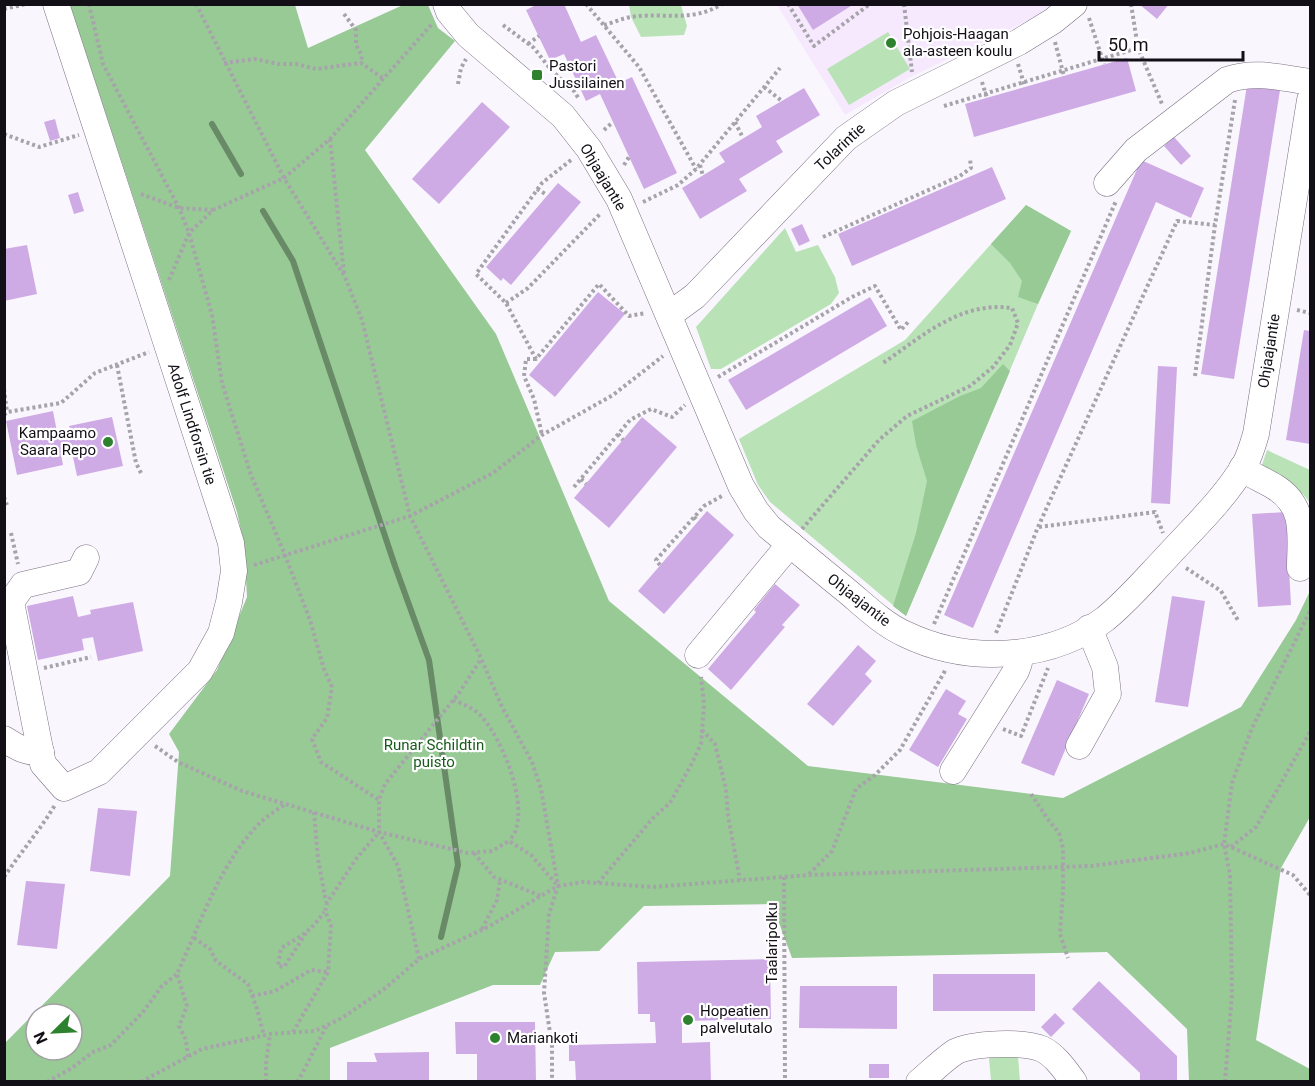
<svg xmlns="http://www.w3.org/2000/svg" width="1315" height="1086" viewBox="0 0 1315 1086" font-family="Roboto,sans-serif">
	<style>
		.built { fill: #f6e9fe }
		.green { fill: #b9e3b6 }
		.forest { fill: #98ca95; fill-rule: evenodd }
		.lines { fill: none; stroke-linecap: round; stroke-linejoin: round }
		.stream { stroke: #688a67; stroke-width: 6 }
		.building { fill: #cfabe6 }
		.minor-casing { stroke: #7b7082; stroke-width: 27 }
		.path { stroke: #a7a3ab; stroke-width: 4; stroke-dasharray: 3 3; stroke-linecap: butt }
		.minor { stroke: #fff; stroke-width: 26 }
		.poi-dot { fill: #2e812e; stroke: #fff; stroke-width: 2 }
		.labels { text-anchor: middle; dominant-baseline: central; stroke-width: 4.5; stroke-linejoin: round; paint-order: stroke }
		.poi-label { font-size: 15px; fill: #130f16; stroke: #fff; text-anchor: start }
		.street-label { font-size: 15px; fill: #130f16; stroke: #fff }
		.park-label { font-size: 15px; fill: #165b18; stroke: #fff }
	</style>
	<rect width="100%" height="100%" fill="#faf6fe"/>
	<!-- built -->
	<path class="built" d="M777,5H1051L1031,19L909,78L845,115Z"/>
	<!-- green -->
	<g class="green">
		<path d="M629,5H681L687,26L684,35L641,37L631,17Z"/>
		<path d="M888,32L910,69L849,105L827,69Z"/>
		<path d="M1026,205L1071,231L1038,304L906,616L770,502L758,485L739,439L905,340Z"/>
		<path d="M785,228L796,252L818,245L835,277L839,293L831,304L721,369H711L696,327Z"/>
		<path d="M1267,450L1310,470V503L1303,494L1260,471Z"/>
		<path d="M1018,1056L1020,1081H991L989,1058Z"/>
	</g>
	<!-- forest -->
	<g class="forest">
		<path d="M70,5H295L308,48L403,5H428L438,28L455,41L365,150L496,334L609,601L808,766L1063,798L1241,707L1296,620L1310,591V817L1281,868L1256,1040L1310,1069V1081H1189L1187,1029L1107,952L792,958L772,904L644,906L599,951L555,952L540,985H493L330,1048V1081L5,1082V1043L170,876L179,752L169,734L217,670L247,597L244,544L237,512ZM36,1014H72V1050H36Z"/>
		<path d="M1026,205L1071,231L1038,304L1018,297L1022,281L1010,263L991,244Z"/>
		<path d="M1003,364L1010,371L906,616L893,606L916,533L927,481L916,445L912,421L960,396L981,388Z"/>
	</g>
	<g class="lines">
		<!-- stream -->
		<g class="stream">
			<path d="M212,124L241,174"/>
			<path d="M263,211L293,261L395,566L429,660L458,865L441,937"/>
		</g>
	</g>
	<!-- building -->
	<g class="building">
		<path d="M538,4H564L581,42L596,35L619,83L632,77L677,173L644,189L600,94L586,101L564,54L550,60L526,10Z"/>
		<path d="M797,4H854L813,30Z"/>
		<path d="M1139,4H1169L1157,19Z"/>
		<path d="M1127,58L1136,91L974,137L965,104Z"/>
		<path d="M1248,79L1281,84L1234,379L1201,374Z"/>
		<path d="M804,88L820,115L776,141L783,152L739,179L747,191L700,219L682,188L725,162L719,153L762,127L756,116Z"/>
		<path d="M482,102L510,127L439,204L412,179Z"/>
		<path d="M55,119L60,138L50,141L44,122Z"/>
		<path d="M1174,137L1191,156L1181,165L1164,146Z"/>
		<path d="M1141,160L1204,188L1191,218L1156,202L973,628L944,615Z"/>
		<path d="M992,167L1006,199L852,266L838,234Z"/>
		<path d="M558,183L581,202L511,285L503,278L501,281L486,267Z"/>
		<path d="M78,192L84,211L74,214L68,195Z"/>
		<path d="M802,224L810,241L799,246L791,229Z"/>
		<path d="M27,245L37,294L4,301V249Z"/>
		<path d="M598,292L625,314L555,397L529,375Z"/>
		<path d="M870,297L887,326L746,410L728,380Z"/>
		<path d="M1304,330L1310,331V444L1286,440Z"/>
		<path d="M1158,366L1177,367L1170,504L1151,503Z"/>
		<path d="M53,411L57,432L70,429L69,426L112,417L123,466L77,476L72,452L61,454L63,465L17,475L6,421Z"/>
		<path d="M642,417L677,447L609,528L574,498Z"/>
		<path d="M707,511L734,535L664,614L638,591Z"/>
		<path d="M1286,512L1291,605L1258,607L1252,514Z"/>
		<path d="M775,584L800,605L782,625L785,627L731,690L708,669L756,612L754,610Z"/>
		<path d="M73,596L78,617L91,614L90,610L133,602L143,651L98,661L93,637L82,639L84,650L38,660L27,606Z"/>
		<path d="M1172,596L1205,601L1188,707L1155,702Z"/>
		<path d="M858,645L876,661L865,674L872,681L833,726L807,704Z"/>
		<path d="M1057,680L1089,694L1054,776L1021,763Z"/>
		<path d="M946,689L966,701L958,714L967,719L938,767L909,750Z"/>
		<path d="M98,808L137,811L130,876L90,871Z"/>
		<path d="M26,881L65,884L57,949L17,945Z"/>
		<path d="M770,959L771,1019L682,1021V1043L710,1042L711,1082H576L575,1061H569V1045L656,1043L655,1022H650V1014H638L637,962Z"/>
		<rect x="933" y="974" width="102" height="37"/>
		<path d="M1099,981L1177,1056V1082H1140V1073L1072,1009Z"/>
		<path d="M800,986H897V1029L799,1028Z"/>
		<path d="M1055,1013L1065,1023L1051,1037L1041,1027Z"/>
		<path d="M455,1022H535L536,1082H477V1054H456Z"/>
		<path d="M429,1052V1082H347V1062H377L374,1053Z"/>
		<rect x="869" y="1064" width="20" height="14"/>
	</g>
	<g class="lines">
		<defs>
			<g id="minor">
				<path d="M56,4C113,174 166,344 222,514L231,543L234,571L229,602L221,633L200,671L99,772L64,788L43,764L11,602L23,585L79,572L86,558"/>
				<path d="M446,4L449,12L468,35L563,116L589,149L619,199L741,486L756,511L769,527C795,548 821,570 847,591C865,606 883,624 905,634C967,664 1049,661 1105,619C1126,602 1144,581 1163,561C1191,530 1224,500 1245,464C1250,455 1253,444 1256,434L1310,100"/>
				<path d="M1107,183L1136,150L1227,80C1254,70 1283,78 1310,82"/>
				<path d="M669,315L695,296L846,138L896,103L1019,42L1053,21L1074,4"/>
				<path d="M1242,468C1252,476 1264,480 1275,487C1307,507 1300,536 1300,568"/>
				<path d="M698,655L790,544"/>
				<path d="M4,739C17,747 25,753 41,752"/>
				<path d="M1079,746L1108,694L1105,667L1089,628"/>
				<path d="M953,771L1016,671L1019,663L1017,654"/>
				<path d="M919,1082C931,1072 943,1060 955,1052C972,1043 1024,1041 1042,1049C1055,1055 1065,1070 1074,1082"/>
			</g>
		</defs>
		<!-- minor casing -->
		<use href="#minor" class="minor-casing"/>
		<!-- path -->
		<g class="path">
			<path d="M89,4L103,64L179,208L189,233L212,315L222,383L251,475L285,555L310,620L324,669L332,687L327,718L312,739L321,762L379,800"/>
			<path d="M196,4L284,178L345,277L362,320L410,516L481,658L502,707L532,762L541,789L558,886L549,914L544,993L552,1046V1082"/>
			<path d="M586,4L639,67L696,169"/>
			<path d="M788,4L814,46L870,4"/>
			<path d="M904,4L912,72"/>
			<path d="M1131,4L1138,48L1162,104"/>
			<path d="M4,9L26,4"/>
			<path d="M344,14L356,30V45L362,56L361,63"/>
			<path d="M1089,18L1104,64"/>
			<path d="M503,25L534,48L552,71L574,91L579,99"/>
			<path d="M604,25C613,23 622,18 631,17C663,12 692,23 722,4"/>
			<path d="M1055,42L1064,76"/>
			<path d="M528,44L539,36"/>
			<path d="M224,63L255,59L278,64H296L316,69L361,63L384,79"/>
			<path d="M1018,64L1025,87"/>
			<path d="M982,82L987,98"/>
			<path d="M458,84L461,68L466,59"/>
			<path d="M570,87L577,81"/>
			<path d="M764,87L782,101"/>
			<path d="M944,106L1138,48"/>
			<path d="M735,122L743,138"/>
			<path d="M604,130L613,122"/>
			<path d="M4,134L39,147L79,135"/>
			<path d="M330,139L344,274"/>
			<path d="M571,160L542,183L476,274L506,303L536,359L599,284L629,316L646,313"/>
			<path d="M624,165L629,157"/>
			<path d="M700,165L703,176"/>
			<path d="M537,189L547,195"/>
			<path d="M141,194L179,208L213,210"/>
			<path d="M643,202L678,185L696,169L780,68"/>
			<path d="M823,237L960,176L971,168L970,159"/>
			<path d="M169,280L189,233L213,210L284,178L330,139L432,24"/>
			<path d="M506,303L528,288L601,213"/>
			<path d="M1297,310L1310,313"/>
			<path d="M536,359H526L524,376L534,399L542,435"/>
			<path d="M117,365L136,463L141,473"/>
			<path d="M1195,376L1215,225L1235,100"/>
			<path d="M718,377L852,297L875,286L901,330L909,321"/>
			<path d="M4,389L7,412"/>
			<path d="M4,415L7,412L61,403L95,373L149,352"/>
			<path d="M618,434L623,440"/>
			<path d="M581,479L586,484"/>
			<path d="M574,487L630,420L651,409L672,417L685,405"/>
			<path d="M4,497L7,505"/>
			<path d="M694,517L698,521"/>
			<path d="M1039,527L1155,512L1163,533"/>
			<path d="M802,529L879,440L907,416L970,386L993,367L1010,345L1018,323L1012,308C960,301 923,336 883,363"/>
			<path d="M11,533L18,564"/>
			<path d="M254,565L410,516L493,473L542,435L613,395L663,356"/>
			<path d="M660,565L656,560L704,506L722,496"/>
			<path d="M1186,568L1221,591L1239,622"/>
			<path d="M934,624L1116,201"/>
			<path d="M996,633L1038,527L1177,221L1215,225"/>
			<path d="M44,668L91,657"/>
			<path d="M453,700C463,704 474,708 481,716C502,739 526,798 516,829C515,833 512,837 509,841"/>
			<path d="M1003,729L1021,736L1048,668"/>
			<path d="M702,730L715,744L726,789L728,816L740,880"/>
			<path d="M155,746L178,762L242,791L379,832L468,853L492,851L509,841L531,855L557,885"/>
			<path d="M1031,794L1047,818L1059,833L1063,848V891L1060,934L1068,958"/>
			<path d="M314,812L318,859L326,902"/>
			<path d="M1231,847L1256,827L1310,732"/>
			<path d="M474,853L494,877L541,896"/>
			<path d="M809,874L832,851L856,789L875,775L900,750L946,669"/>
			<path d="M4,877C21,852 40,830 55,805"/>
			<path d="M784,877L785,1082"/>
			<path d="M598,883L653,818L670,803L691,765L701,744L704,704L701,677"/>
			<path d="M482,929L497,900L500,880"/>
			<path d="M306,933L284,967L278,966L281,948C303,935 309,933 324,912"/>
			<path d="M194,938L210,949L216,961L248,984L257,1009L264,1036"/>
			<path d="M419,959L398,866L379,832V800L385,784L459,693L481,659"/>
			<path d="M252,996L275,991L311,970L328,972"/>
			<path d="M293,1032L328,972L331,925L325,911L327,903L356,859L379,832"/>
			<path d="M188,1057L186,1040L179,1026L187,1006L177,974C200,924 222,858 263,820C270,814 278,809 286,804"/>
			<path d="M47,1082L72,1068L93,1052L111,1045L143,1012L162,986L177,974"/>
			<path d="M141,1082L202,1049L270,1034L315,1031L342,1018L383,990L419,959L488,927L558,886L583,882L653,887L809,875L1091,866L1190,853L1224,844L1293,875L1310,895"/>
			<path d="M266,1082V1064L270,1034"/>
			<path d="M297,1082L302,1074L327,1025"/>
			<path d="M1225,1082L1232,994L1230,875L1224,844L1232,783L1252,728L1310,611"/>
		</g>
		<!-- minor -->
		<use href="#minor" class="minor"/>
	</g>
	<!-- markers -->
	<g class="poi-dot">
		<circle cx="891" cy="43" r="6"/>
		<rect x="531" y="69" width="12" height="12" rx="3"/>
		<circle cx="108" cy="442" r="6"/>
		<circle cx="688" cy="1020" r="6"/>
		<circle cx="495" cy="1038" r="6"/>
	</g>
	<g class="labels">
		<!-- poi labels -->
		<g class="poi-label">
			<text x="903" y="34">Pohjois-Haagan<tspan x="903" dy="17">ala-asteen koulu</tspan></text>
			<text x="549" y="66">Pastori<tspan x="549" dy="17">Jussilainen</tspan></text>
			<text x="96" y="433" text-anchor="end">Kampaamo<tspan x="96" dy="17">Saara Repo</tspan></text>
			<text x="700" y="1011">Hopeatien<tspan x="700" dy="17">palvelutalo</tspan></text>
			<text x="507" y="1038">Mariankoti</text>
		</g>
		<!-- street labels -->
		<g class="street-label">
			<text transform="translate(840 147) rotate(-43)">Tolarintie</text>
			<text transform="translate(603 177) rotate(59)">Ohjaajantie</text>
			<text transform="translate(1269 351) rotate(-81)">Ohjaajantie</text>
			<text transform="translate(192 424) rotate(72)">Adolf Lindforsin tie</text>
			<text transform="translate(859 600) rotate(38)">Ohjaajantie</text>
			<text transform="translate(772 943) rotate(-90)">Taalaripolku</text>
		</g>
		<!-- park labels -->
		<g class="park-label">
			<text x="434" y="745">Runar Schildtin<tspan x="434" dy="17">puisto</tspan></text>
		</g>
	</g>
	<!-- border -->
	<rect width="1315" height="1086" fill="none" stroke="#130f16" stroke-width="12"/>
	<!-- north arrow -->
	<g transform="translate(54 1032) rotate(246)"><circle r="28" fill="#ffffff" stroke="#a19fa2" stroke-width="1.5"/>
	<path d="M0-4.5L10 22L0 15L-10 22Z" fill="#2e812e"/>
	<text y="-9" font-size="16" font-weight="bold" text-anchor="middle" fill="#130f16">N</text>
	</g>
	<!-- scale -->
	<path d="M1099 51v9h144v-9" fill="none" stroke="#130f16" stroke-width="3"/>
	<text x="1108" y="51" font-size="18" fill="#130f16" stroke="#ffffff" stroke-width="4.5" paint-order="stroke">50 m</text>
</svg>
